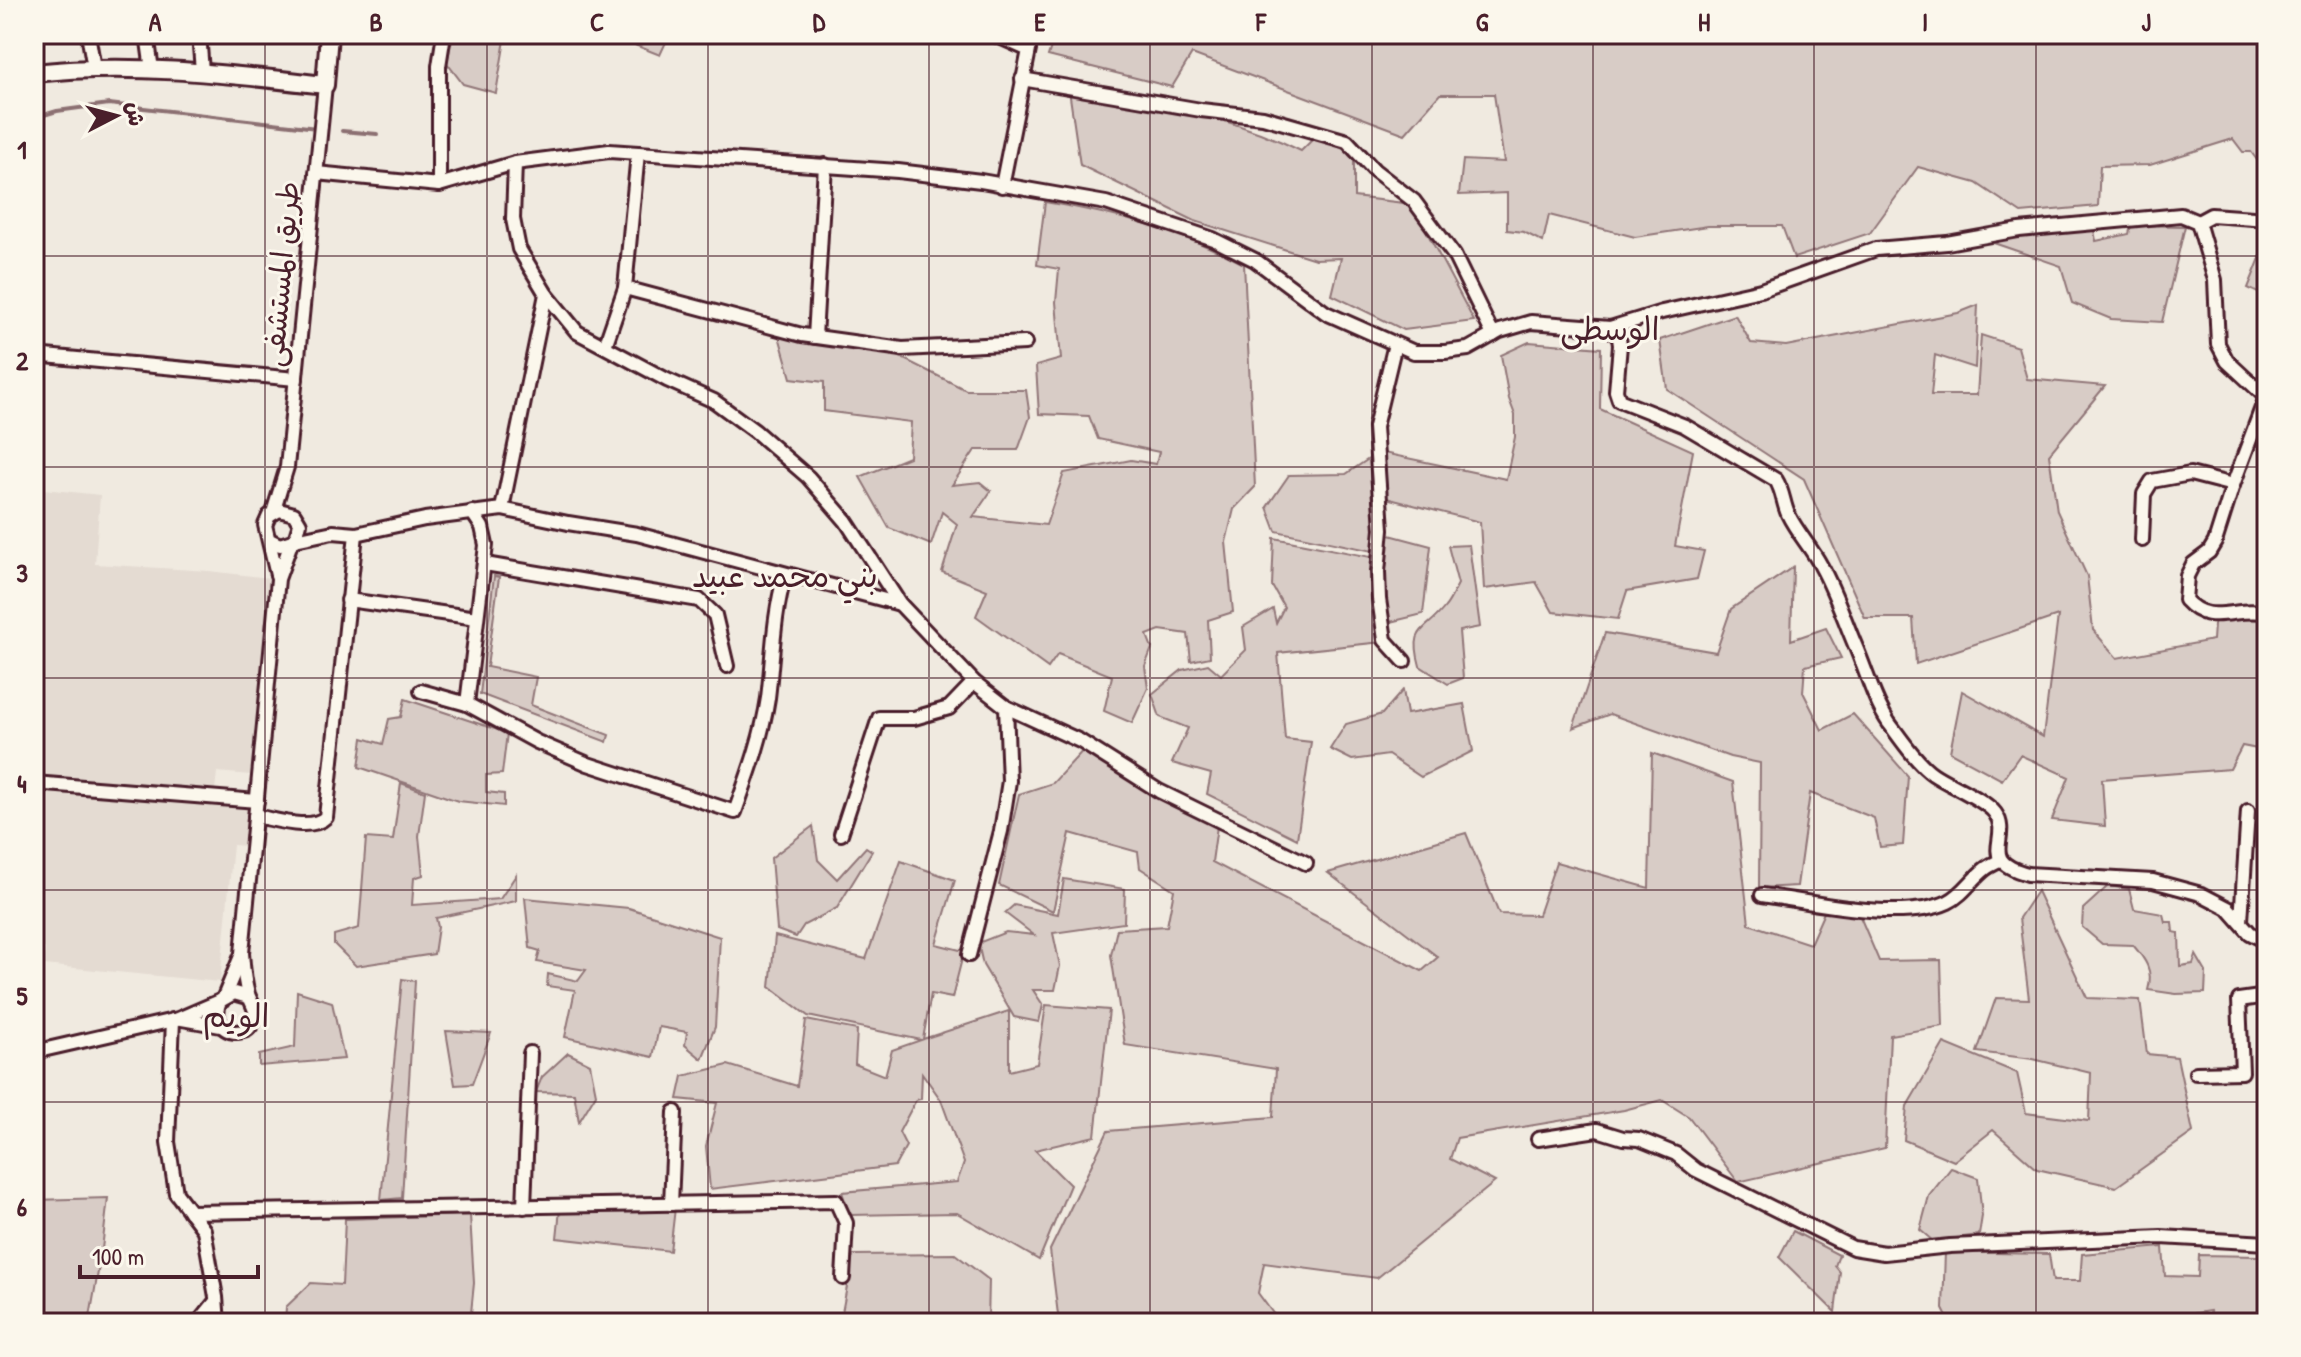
<svg xmlns="http://www.w3.org/2000/svg" width="2301" height="1357" viewBox="0 0 2301 1357" font-family="'Patrick Hand','Playpen Sans Arabic',sans-serif">
	<style>
		.built { fill: #e4dbd2 }
		.green { fill: #d8ccc6; stroke: #917678; stroke-width: 2 }
		.lines { fill: none; stroke-linecap: round; stroke-linejoin: round }
		.stream { stroke: #8c6f72; stroke-width: 4 }
		.minor-casing { stroke: #4a1f2b; stroke-width: 18 }
		.major-casing { stroke: #4a1f2b; stroke-width: 22 }
		.minor { stroke: #fbf7ec; stroke-width: 12 }
		.major { stroke: #fbf7ec; stroke-width: 16 }
		.grid { fill: none; stroke: #4a1f2b; stroke-width: 2; stroke-opacity: 0.55 }
		.labels { text-anchor: middle; dominant-baseline: central; stroke-width: 6; stroke-linejoin: round; paint-order: stroke }
		.street-label { font-size: 30px; fill: #4a1f2b; stroke: #fbf7ec }
		.neighbourhood-label { font-size: 32px; fill: #4a1f2b; stroke: #fbf7ec }
		.neatline { fill: none; stroke: #4a1f2b; stroke-width: 3 }
		.grid-label { font-size: 26px; text-anchor: middle; font-weight: bold; fill: #4a1f2b }
	</style>
	<rect width="100%" height="100%" fill="#f0eae0"/>
	<filter id="ink" filterUnits="userSpaceOnUse"><feTurbulence type="fractalNoise" baseFrequency=".0125" numOctaves="2"/><feDisplacementMap in="SourceGraphic" scale="16" xChannelSelector="R" yChannelSelector="G"/><feConvolveMatrix kernelMatrix="1 2 1 2 8 2 1 2 1" color-interpolation-filters="sRGB"/></filter>
	<g filter="url(#ink)">
		<!-- built -->
		<g class="built">
			<path d="M34,488L100,495L95,564L209,571L270,578L251,775L217,772L215,790L159,787L34,775Z"/>
			<path d="M34,788L251,807L247,846L233,845L220,982L44,965L45,948L34,947Z"/>
		</g>
		<!-- green -->
		<g class="green">
			<path d="M453,34H506L496,93L463,84L447,63Z"/>
			<path d="M607,34H655L667,40L660,55Z"/>
			<path d="M1055,34H2265L2267,66L2261,107L2267,108V160H2257L2251,152H2243L2233,139L2150,165L2100,166L2098,206L2021,213L1976,183L1918,167L1870,233L1794,258L1782,226H1708L1635,237L1549,215L1543,242L1524,232L1507,230V193L1459,195L1463,160L1504,162L1494,94H1440L1405,134L1192,54L1172,87L1048,56Z"/>
			<path d="M1069,90C1148,102 1228,114 1301,151L1316,136L1354,154V197L1412,204L1474,321L1404,330L1332,295L1341,258L1315,259L1195,221L1080,165Z"/>
			<path d="M1045,202C1114,213 1182,231 1244,264L1255,487L1234,509L1226,542L1233,612L1208,620L1210,657L1191,661L1188,634L1160,630L1147,635L1152,648L1145,666L1148,688L1132,723L1104,711L1112,676L1058,654L1048,668L976,616L987,590L942,572L957,524L942,512L931,545L889,528L860,477L909,457L911,422L824,411V382L791,378L779,336L882,348L966,390H1026L1030,417L1018,450H975L952,485L980,482L991,491L973,517L1046,525L1064,473L1131,460L1156,464L1159,452L1098,439L1089,416L1039,414L1036,366L1061,359L1056,302L1059,269L1037,265Z"/>
			<path d="M2266,216H2267L2266,297L2248,288L2265,246Z"/>
			<path d="M2131,225L2185,226L2162,322L2111,319L2072,303L2061,266L1979,238L2094,230L2096,241L2129,234Z"/>
			<path d="M1978,305L1975,368L1935,355L1931,395H1977L1981,335L2018,347L2027,379L2105,386L2049,454L2057,511L2087,576L2093,630L2117,658L2213,640L2215,611L2267,613V751L2242,746L2230,769L2102,779L2105,826L2052,820L2069,777L2020,755L2002,780L1950,752L1962,691L2043,737L2058,616L1916,664L1913,618H1865L1804,479L1667,389L1660,340L1735,315L1751,343L1786,346L1958,313Z"/>
			<path d="M1529,342L1601,348L1600,409L1693,451L1675,546L1704,551L1697,579L1627,591L1618,619L1553,612L1536,582L1484,589L1480,522L1382,497L1373,551L1276,531L1267,507L1289,475L1346,474L1379,452L1506,479L1515,437V415L1509,399L1501,355Z"/>
			<path d="M1386,534L1431,546L1423,614L1386,623Z"/>
			<path d="M1274,538L1371,557L1382,642L1278,653L1285,739L1311,742L1297,839L1207,794L1211,774L1172,763L1188,728L1160,717L1152,694L1182,670L1208,664L1221,675L1246,650L1243,627L1273,609L1276,623L1284,607L1272,586Z"/>
			<path d="M1469,545L1480,627L1459,631L1463,678L1448,684L1420,666C1409,626 1425,633 1445,607C1451,600 1454,591 1458,584L1448,546Z"/>
			<path d="M1793,567L1791,640L1826,628L1841,658L1805,666L1803,692L1822,730L1853,714L1908,776L1903,845L1880,847L1874,818L1810,793L1797,886L1759,888L1760,763L1730,757L1610,714L1573,728L1605,633L1716,652L1731,609Z"/>
			<path d="M494,576L499,577L487,667L536,677L531,705L609,735L607,742L480,694Z"/>
			<path d="M1403,690L1407,714L1464,704L1473,751L1421,777L1388,755L1352,760L1330,749L1346,724L1382,714Z"/>
			<path d="M405,699L507,733L502,774L486,775V792L504,794V806L458,801L359,767L363,738L383,744L389,719L401,717Z"/>
			<path d="M1086,747L1218,819L1212,862L1422,971L1438,957L1328,873L1466,833L1499,914L1538,915L1556,862L1649,888L1652,753L1733,782L1749,924L1810,944L1829,901L1853,900L1879,961L1941,960L1943,1026L1890,1035L1885,1148L1738,1182L1689,1117L1662,1100L1624,1110L1457,1138L1450,1159L1495,1182L1377,1278L1264,1263L1258,1293L1280,1323H1059L1050,1250L1108,1131L1273,1117L1276,1069L1125,1045L1111,955L1117,929L1167,926L1174,890L1140,868L1138,852L1070,833L1053,911L999,885L1019,794L1053,783Z"/>
			<path d="M401,783L425,792L419,836L423,875L414,878L412,905L500,899L516,875V901L436,918L438,927L434,954L356,966L334,944V935L359,928L366,838L393,840Z"/>
			<path d="M813,826L818,860L837,879L866,847L872,851L837,908L804,925L796,937L777,930L771,858Z"/>
			<path d="M901,861L955,880L936,944L964,951L952,998L931,994L923,1039L1009,1011V1071L1037,1064L1046,1005L1109,1010L1095,1136L1035,1150L1070,1185L1039,1260L957,1213L850,1215L842,1192L957,1182L964,1163L941,1100L922,1073L921,1099L916,1100L899,1132L906,1146L895,1166L710,1189L706,1146L717,1103L678,1099L683,1076L728,1065L797,1086L806,1020L857,1030L855,1064L885,1076L892,1050L921,1040L808,1016L770,987L775,936L866,959Z"/>
			<path d="M1064,879L1125,889L1124,923L1053,933L1060,966L1055,990H1033L1043,1005L1039,1022L1014,1017L983,965L978,943L1006,932L1034,935L1005,913L1014,905L1058,914Z"/>
			<path d="M2108,886L2129,889L2134,909L2163,914L2165,922H2172L2173,932L2179,933L2180,966L2193,964L2196,955L2206,972L2205,993L2176,994L2148,990C2154,971 2145,959 2133,945L2102,944L2082,927L2083,909Z"/>
			<path d="M2037,891L2087,998L2140,1000L2147,1054L2177,1057L2193,1132L2116,1187L2037,1169L1993,1130L1954,1161L1904,1140L1907,1106L1944,1043L2017,1073L2026,1113L2089,1121L2091,1073L2033,1059L1977,1052L1996,998L2029,999L2019,918Z"/>
			<path d="M525,898L629,908L720,937L715,1027L702,1059L685,1045L687,1032L659,1027L653,1057L565,1037L575,990L547,986L548,974L578,981L586,970L537,962L540,951L530,948Z"/>
			<path d="M402,979L415,981L402,1198L381,1200Z"/>
			<path d="M297,991L332,1002L344,1059L259,1066V1055L295,1047Z"/>
			<path d="M446,1031L491,1033L472,1084L455,1085Z"/>
			<path d="M568,1053L590,1064L596,1094L579,1122L574,1093L536,1092L542,1077Z"/>
			<path d="M1951,1168L1978,1178L1982,1216L1979,1235L1933,1241L1920,1230L1929,1196Z"/>
			<path d="M108,1198L102,1249L89,1323H34V1200Z"/>
			<path d="M675,1208L670,1251L557,1238L560,1209Z"/>
			<path d="M470,1215L474,1283L470,1323H285L286,1307L311,1283L342,1285L345,1219Z"/>
			<path d="M1793,1231L1839,1255L1835,1266L1840,1272L1835,1312L1779,1257Z"/>
			<path d="M2163,1247L2165,1276L2198,1277L2199,1255L2259,1256L2267,1265V1323H2213L2210,1311L2173,1317L2169,1323H1950L1943,1309L1945,1252L2049,1254L2053,1281H2080L2082,1254Z"/>
			<path d="M955,1254L989,1280L988,1323H840L853,1255Z"/>
		</g>
		<g class="lines">
			<!-- stream -->
			<g class="stream">
				<path d="M34,118L57,111L109,104L317,128"/>
				<path d="M342,131L377,134"/>
			</g>
			<defs>
				<g id="minor">
					<path d="M88,34L94,68"/>
					<path d="M147,34L152,70"/>
					<path d="M199,34L202,71"/>
					<path d="M993,34L1029,50L1002,186"/>
					<path d="M1022,79L1201,110L1263,117L1347,141L1374,170L1414,201L1454,255L1493,335"/>
					<path d="M515,163L513,219L519,249L546,294L577,332L667,380L714,401L755,431L808,477L846,521L900,604L974,682L1006,707L1009,781L1001,831L969,955"/>
					<path d="M316,173L439,185L515,163L609,151L898,171L981,181L1106,203L1213,239L1255,260L1326,313L1414,352H1445L1468,349L1500,331L1531,322L1610,328L1662,312L1761,290L1876,249L1947,243L2019,230L2181,215L2198,222L2215,280L2218,344L2227,361L2267,398"/>
					<path d="M439,185V66L444,34"/>
					<path d="M2198,222L2211,215L2267,219"/>
					<path d="M625,288L802,335L902,349L1025,343"/>
					<path d="M1610,328L1619,338L1620,345L1616,391L1619,400L1685,426L1776,480C1783,491 1783,503 1788,514C1797,533 1812,548 1821,566C1835,591 1844,619 1855,645C1866,670 1874,701 1889,723C1901,739 1917,763 1933,774C1949,785 1986,800 1995,813C2013,838 1975,860 2028,874L2153,881L2201,894L2228,908L2250,933L2267,942"/>
					<path d="M815,337L825,165"/>
					<path d="M1395,344L1375,427L1382,529L1378,572L1379,599L1385,640L1404,661"/>
					<path d="M605,346L625,288L638,153"/>
					<path d="M34,355L296,379"/>
					<path d="M2266,397L2233,485L2215,542L2209,552L2193,564L2187,576L2185,600C2210,628 2236,605 2267,613"/>
					<path d="M502,509L546,294"/>
					<path d="M273,513L287,467L325,85"/>
					<path d="M270,540L280,545L295,540L300,524L294,514L279,510L269,516L265,525L277,575"/>
					<path d="M295,540L333,532L356,534L425,519L502,509L568,523L637,534L900,604"/>
					<path d="M2142,540L2144,494L2152,481L2190,474L2233,485"/>
					<path d="M485,564L699,600L715,615L727,666"/>
					<path d="M348,600L477,618"/>
					<path d="M421,691L467,704L537,742L588,764L735,812C748,775 762,738 768,698C773,657 773,616 785,575"/>
					<path d="M467,704L486,545L482,527L472,512"/>
					<path d="M1006,707L1080,741L1159,791L1306,863"/>
					<path d="M34,783L257,801"/>
					<path d="M255,816C274,819 311,832 326,817L356,534"/>
					<path d="M841,834L879,718H914L949,708L974,682"/>
					<path d="M1762,895C1812,902 1902,923 1948,902C1963,895 1972,879 1985,869C1990,865 1996,863 2001,860"/>
					<path d="M2241,921L2248,811"/>
					<path d="M224,997L241,956"/>
					<path d="M248,997L234,993L220,1001C211,1022 227,1039 248,1029C262,1015 253,1008 248,994C244,981 243,966 242,953L278,579L291,543"/>
					<path d="M182,1019L221,1026"/>
					<path d="M173,1020L168,1142L176,1193L204,1230L216,1297L218,1323"/>
					<path d="M34,1052L178,1019L220,1001"/>
					<path d="M2196,1073L2242,1072L2239,1000L2267,996"/>
					<path d="M1538,1139L1597,1130L1623,1138L1639,1139L1676,1154L1696,1170L1853,1248L1884,1253L1950,1246L2161,1237L2267,1243"/>
					<path d="M671,1204L675,1112"/>
					<path d="M524,1207L530,1053"/>
					<path d="M190,1212L836,1201L846,1223L843,1278"/>
					<path d="M198,1323L216,1301"/>
				</g>
				<path id="major" d="M34,73C131,62 228,74 325,85L329,34"/>
			</defs>
			<!-- minor casing -->
			<use href="#minor" class="minor-casing"/>
			<!-- major casing -->
			<use href="#major" class="major-casing"/>
			<!-- minor -->
			<use href="#minor" class="minor"/>
			<!-- major -->
			<use href="#major" class="major"/>
		</g>
	</g>
	<!-- grid -->
	<path class="grid" d="M265,34V1323M487,34V1323M708,34V1323M929,34V1323M1150,34V1323M1372,34V1323M1593,34V1323M1814,34V1323M2036,34V1323M34,256H2267M34,467H2267M34,678H2267M34,890H2267M34,1102H2267"/>
	<g class="labels">
		<!-- street labels -->
		<g class="street-label">
			<text transform="translate(280 274) rotate(-85)">طريق المستشفى</text>
		</g>
		<!-- neighbourhood labels -->
		<g class="neighbourhood-label">
			<text x="1610" y="328">الوسطى</text>
			<text x="785" y="575">بني محمد عبيد</text>
			<text x="236" y="1015">الويم</text>
		</g>
	</g>
	<!-- margin -->
	<rect width="2301" height="1357" fill="none" stroke="#fbf7ec" stroke-width="88"/>
	<!-- north arrow -->
	<g transform="translate(116 116) rotate(84)" stroke="#fbf7ec" stroke-width="6" paint-order="stroke">
	<path d="M0-6L14 30L0 20L-14 30Z" fill="#4a1f2b"/>
	<text y="-12" font-size="22" font-weight="bold" text-anchor="middle" fill="#4a1f2b">ش</text>
	</g>
	<!-- scale -->
	<path d="M80 1265v12h178v-12" fill="none" stroke="#4a1f2b" stroke-width="4"/>
	<text x="92" y="1265" font-size="24" fill="#4a1f2b" stroke="#fbf7ec" stroke-width="6" paint-order="stroke">100 m</text>
	<rect x="44" y="44" width="2213" height="1269" class="neatline"/>
	<g class="grid-label">
		<text x="155" y="31">A</text>
		<text x="376" y="31">B</text>
		<text x="597" y="31">C</text>
		<text x="819" y="31">D</text>
		<text x="1040" y="31">E</text>
		<text x="1261" y="31">F</text>
		<text x="1482" y="31">G</text>
		<text x="1704" y="31">H</text>
		<text x="1925" y="31">I</text>
		<text x="2146" y="31">J</text>
		<text x="22" y="159">1</text>
		<text x="22" y="370">2</text>
		<text x="22" y="582">3</text>
		<text x="22" y="793">4</text>
		<text x="22" y="1005">5</text>
		<text x="22" y="1216">6</text>
	</g>
</svg>
